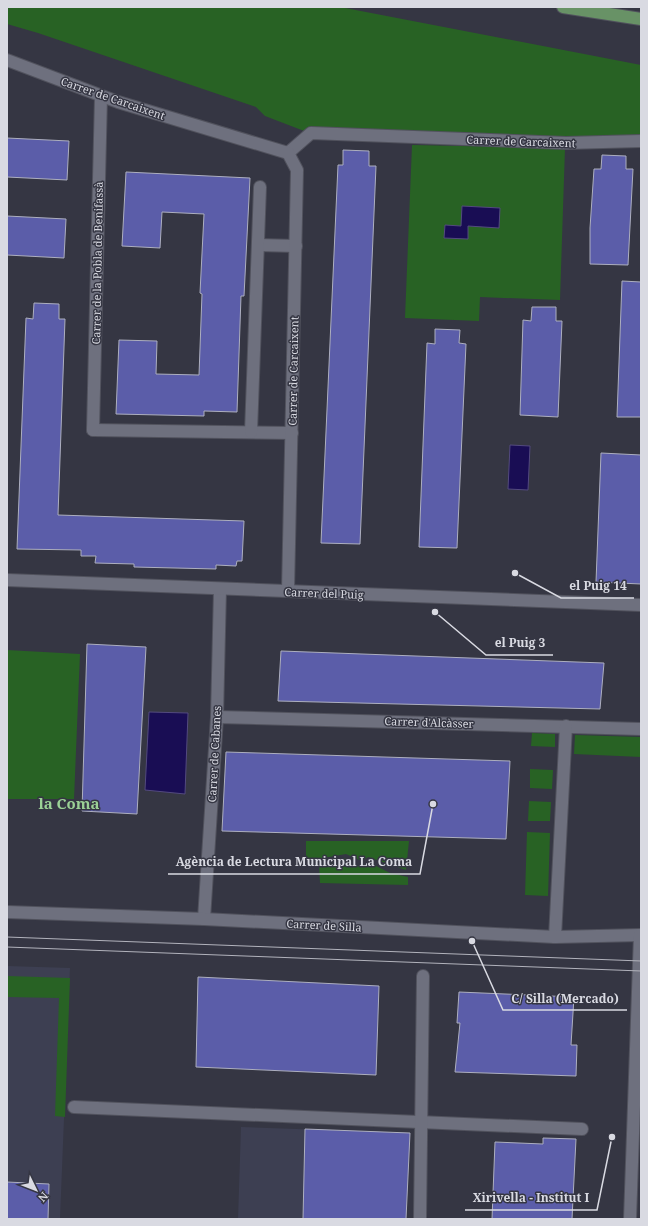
<svg xmlns="http://www.w3.org/2000/svg" width="648" height="1226" viewBox="0 0 648 1226" font-family="'Noto Serif',serif">
	<style>
		.built { fill: #3d3f52 }
		.green { fill: #286224 }
		.water { fill: #190d54; stroke: #534a7f }
		.building { fill: #5b5da9; stroke: #adafbf }
		.lines { fill: none; stroke-linecap: round; stroke-linejoin: round }
		.service-casing { stroke: #51525d; stroke-width: 14 }
		.pedestrian-casing { stroke: #51525d; stroke-width: 14 }
		.minor-casing { stroke: #51525d; stroke-width: 14 }
		.trunk-casing { stroke: #51525d; stroke-width: 14 }
		.service { stroke: #6e707e; stroke-width: 12 }
		.pedestrian { stroke: #6e707e; stroke-width: 12 }
		.minor { stroke: #6e707e; stroke-width: 12 }
		.trunk { stroke: #689266; stroke-width: 12 }
		.tram { stroke: #b2b3bc; stroke-width: 1 }
		.labels { text-anchor: middle; dominant-baseline: central; stroke-width: 3; stroke-linejoin: round; paint-order: stroke }
		.street-label { font-size: 11px; fill: #d9dae2; stroke: #353643 }
		.district-label { font-size: 15px; font-weight: bold; fill: #9bd196; stroke: #353643 }
		.leader { fill: none; stroke: #d9dae2; stroke-width: 1.5 }
		.callout-dot { fill: #d9dae2; stroke: #353643; stroke-width: 1.5 }
		.callout-label { font-size: 12px; text-anchor: middle; font-weight: bold; fill: #d9dae2; stroke: #353643; stroke-width: 3; stroke-linejoin: round; paint-order: stroke }
	</style>
	<rect width="100%" height="100%" fill="#353643"/>
	<!-- built -->
	<g class="built">
		<path d="M7,966L70,968L60,1219H7Z"/>
		<path d="M241,1127L410,1133L406,1219H238Z"/>
	</g>
	<!-- green -->
	<g class="green">
		<path d="M7,7H340L641,65V138L325,139L265,116L256,107L38,33L7,24Z"/>
		<path d="M412,145L565,148L560,300L480,297L479,321L405,318Z"/>
		<path d="M7,650L80,654L74,799H7Z"/>
		<path d="M532,733L555,734V747L531,746Z"/>
		<path d="M575,735L641,737V757L574,754Z"/>
		<path d="M530,769L553,770L552,789L530,788Z"/>
		<path d="M529,801L551,802L550,821H528Z"/>
		<path d="M527,832L550,833L548,896L525,895Z"/>
		<path d="M306,841H409L406,870L368,857L362,861L346,854L306,861Z"/>
		<path d="M345,858L358,866L370,863L390,873L408,877V885L320,883L319,865Z"/>
		<path d="M7,976L70,978L65,1117L55,1116L59,998L7,997Z"/>
	</g>
	<!-- water -->
	<g class="water">
		<path d="M462,206L500,208L499,228L468,226V239L444,238L445,225L461,226Z"/>
		<path d="M510,445L530,446L528,490L508,489Z"/>
		<path d="M149,712L188,713L185,794L145,790Z"/>
	</g>
	<!-- building -->
	<g class="building">
		<path d="M7,138L69,141L67,180L7,177Z"/>
		<path d="M343,150L369,151V166H376L360,544L321,543L338,165H343Z"/>
		<path d="M602,155L626,156V169H633L628,265L590,264V228L594,169H601Z"/>
		<path d="M126,172L250,178L244,296H241L237,412L204,411V416L116,414L119,340L157,341L156,374L199,375L202,294L200,293L204,214L162,212L160,248L122,246Z"/>
		<path d="M7,216L66,219L64,258L7,255Z"/>
		<path d="M622,281L641,282V417H617Z"/>
		<path d="M34,303L59,304V319H65L58,515L244,521L242,561H237L236,566L216,565V569L134,567V564L95,563L96,556H81V550L17,549L26,318L33,319Z"/>
		<path d="M532,307H556V321H562L558,417L520,415L523,320L531,321Z"/>
		<path d="M435,329L460,330L459,343L466,344L457,548L419,547L427,343L435,344Z"/>
		<path d="M601,453L641,455V584L596,582Z"/>
		<path d="M87,644L146,647L137,814L82,811Z"/>
		<path d="M281,651L604,663L600,709L278,701Z"/>
		<path d="M226,752L510,761L506,839L222,831Z"/>
		<path d="M198,977L379,986L376,1075L196,1067Z"/>
		<path d="M459,992L574,997L571,1045H577L576,1076L455,1072L460,1023H457Z"/>
		<path d="M305,1129L410,1133L406,1219H303Z"/>
		<path d="M543,1138L576,1139L572,1219H492L495,1142L543,1144Z"/>
		<path d="M7,1182L49,1184L48,1219H7Z"/>
	</g>
	<g class="lines">
		<defs>
			<g id="service">
				<path d="M258,245L296,246"/>
				<path d="M93,430L292,433"/>
				<path d="M251,432L260,187"/>
			</g>
			<g id="pedestrian">
				<path d="M288,153L311,133L566,143L641,141"/>
				<path d="M93,430L101,96"/>
				<path d="M217,717L641,729"/>
				<path d="M204,919L217,717L220,589"/>
				<path d="M555,937L566,726"/>
				<path d="M74,1107L582,1129"/>
				<path d="M420,1219L423,976"/>
			</g>
			<g id="minor">
				<path d="M7,60L118,102L288,153L297,170L288,591"/>
				<path d="M7,580L641,605"/>
				<path d="M7,912L204,919L555,937L641,935"/>
				<path d="M630,1219L640,935"/>
			</g>
			<path id="trunk" d="M563,7L641,19"/>
		</defs>
		<!-- service casing -->
		<use href="#service" class="service-casing"/>
		<!-- pedestrian casing -->
		<use href="#pedestrian" class="pedestrian-casing"/>
		<!-- minor casing -->
		<use href="#minor" class="minor-casing"/>
		<!-- trunk casing -->
		<use href="#trunk" class="trunk-casing"/>
		<!-- service -->
		<use href="#service" class="service"/>
		<!-- pedestrian -->
		<use href="#pedestrian" class="pedestrian"/>
		<!-- minor -->
		<use href="#minor" class="minor"/>
		<!-- trunk -->
		<use href="#trunk" class="trunk"/>
		<!-- tram -->
		<g class="tram">
			<path d="M7,937L641,961"/>
			<path d="M7,947L641,971"/>
		</g>
	</g>
	<g class="labels">
		<!-- street labels -->
		<g class="street-label">
			<text transform="translate(113 98) rotate(19)">Carrer de Carcaixent</text>
			<text transform="translate(521 141) rotate(2)">Carrer de Carcaixent</text>
			<text transform="translate(97 263) rotate(-89)">Carrer de la Pobla de Benifassà</text>
			<text transform="translate(293 371) rotate(-89)">Carrer de Carcaixent</text>
			<text transform="translate(324 593) rotate(2)">Carrer del Puig</text>
			<text transform="translate(429 722) rotate(2)">Carrer d'Alcàsser</text>
			<text transform="translate(214 754) rotate(-87)">Carrer de Cabanes</text>
			<text transform="translate(324 925) rotate(3)">Carrer de Silla</text>
		</g>
		<!-- district labels -->
		<g class="district-label">
			<text x="69" y="803">la Coma</text>
		</g>
	</g>
	<!-- callouts -->
	<path class="leader" d="M515 573L561 598H634M435 612L486 655H553M433 804L420 874H168M472 941L503 1010H627M612 1137L597 1210H465"/>
	<g class="callout-dot">
		<circle cx="515" cy="573" r="4"/>
		<circle cx="435" cy="612" r="4"/>
		<circle cx="433" cy="804" r="4"/>
		<circle cx="472" cy="941" r="4"/>
		<circle cx="612" cy="1137" r="4"/>
	</g>
	<g class="callout-label">
		<text x="598" y="590">el Puig 14</text>
		<text x="520" y="647">el Puig 3</text>
		<text x="294" y="866">Agència de Lectura Municipal La Coma</text>
		<text x="565" y="1003">C/ Silla (Mercado)</text>
		<text x="531" y="1202">Xirivella - Institut I</text>
	</g>
	<!-- border -->
	<rect width="648" height="1226" fill="none" stroke="#d9dae2" stroke-width="16"/>
	<!-- north arrow -->
	<g transform="translate(36 1190) rotate(133)" stroke="#353643" stroke-width="3" paint-order="stroke">
	<path d="M0-3L7 15L0 10L-7 15Z" fill="#d9dae2"/>
	<text y="-6" font-size="11" font-weight="bold" text-anchor="middle" fill="#d9dae2">N</text>
	</g>
</svg>
